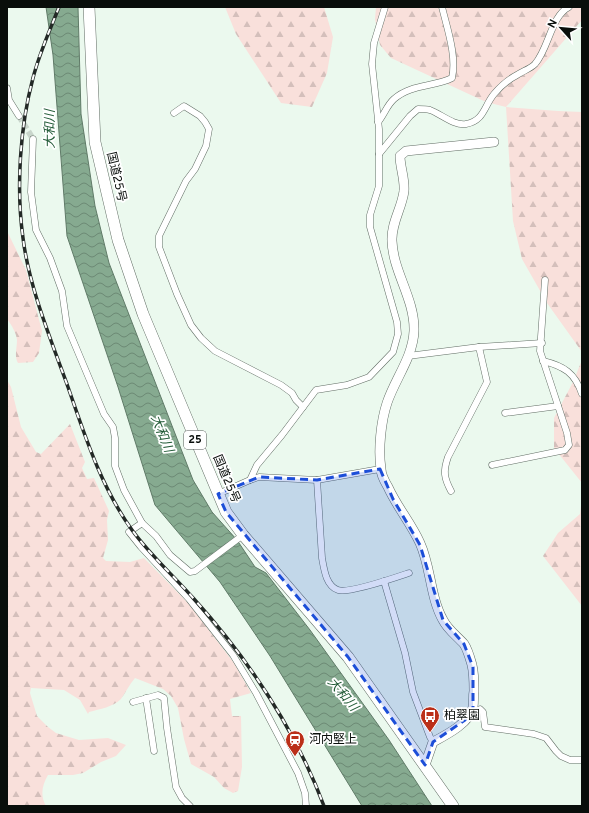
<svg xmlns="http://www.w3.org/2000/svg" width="589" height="813" viewBox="0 0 589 813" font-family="Overpass,'Noto Sans JP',sans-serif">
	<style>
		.forest { fill: url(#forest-firs) }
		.water { fill: url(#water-waves); stroke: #607b68 }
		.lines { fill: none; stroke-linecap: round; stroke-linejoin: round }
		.street-tunnel { stroke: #c9d6cc; stroke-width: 6; stroke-dasharray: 6 3; stroke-linecap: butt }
		.street-casing { stroke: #616d64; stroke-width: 7 }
		.secondary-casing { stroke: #616d64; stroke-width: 10 }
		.highway-casing { stroke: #616d64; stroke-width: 12 }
		.street { stroke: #fff; stroke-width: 6 }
		.secondary { stroke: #fff; stroke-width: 9 }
		.highway { stroke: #fff; stroke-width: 11 }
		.rail-casing { stroke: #232926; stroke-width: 3.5 }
		.rail { stroke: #fff; stroke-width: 2; stroke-dasharray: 6; stroke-linecap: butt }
		.marked { fill: #1d4ed8; fill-opacity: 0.2; stroke: #1d4ed8; stroke-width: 3; stroke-dasharray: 8 5; stroke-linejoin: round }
		.labels { text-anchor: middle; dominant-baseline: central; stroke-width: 3.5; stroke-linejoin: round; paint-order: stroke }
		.shield { fill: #fff; stroke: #535654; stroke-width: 1 }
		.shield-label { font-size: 11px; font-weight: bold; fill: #090e0b }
		.street-label { font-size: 12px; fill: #090e0b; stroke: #fff }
		.poi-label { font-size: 12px; fill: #090e0b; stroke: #fff; text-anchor: start }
		.water-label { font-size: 13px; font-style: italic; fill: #235c38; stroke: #fff }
	</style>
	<defs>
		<pattern id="forest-firs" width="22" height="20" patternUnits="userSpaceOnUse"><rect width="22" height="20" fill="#f9e0db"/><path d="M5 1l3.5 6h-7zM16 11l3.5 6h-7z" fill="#d4bfbb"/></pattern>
		<pattern id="water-waves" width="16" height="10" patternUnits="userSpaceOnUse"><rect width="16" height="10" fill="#86aa90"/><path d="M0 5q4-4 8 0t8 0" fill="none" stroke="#6c8974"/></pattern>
	</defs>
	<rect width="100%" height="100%" fill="#ebf9ee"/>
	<!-- forest -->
	<g class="forest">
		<path d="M225,7H324L333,37L327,73L312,107L281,103L236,34Z"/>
		<path d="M376,7H582V20L506,107L558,111L582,112V352L547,303L522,259L513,221L506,107L486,102L391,58L380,45L375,19Z"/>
		<path d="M7,231L26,270L42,331L39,353L33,362L18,363C14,356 17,348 17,340C16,332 12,326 7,319Z"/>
		<path d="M582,360V483L554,448V418L573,382Z"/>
		<path d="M7,380L11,387L21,427L36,452L41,454L70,424L85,462L82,468L87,479L94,478L109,511L107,520L108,540L103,558L106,561L130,562L144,558L189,604L234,663L251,693L230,699L232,716H241L242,767L238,791L233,793L224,788L214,777L191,764L184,739L178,708L171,696L163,689L135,678C129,685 126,692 121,699C113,707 100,709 89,712L88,714L80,700L64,690L31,688L30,693L37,716L48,727L56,733L79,740L108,738L126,745L116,756L101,762L83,773L73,775H48C42,785 40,796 46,806H7Z"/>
		<path d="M582,497V606L543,556L558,533L580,514Z"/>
	</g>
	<!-- water -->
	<path class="water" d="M46,7H78L81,114L95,206L109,263L193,480L212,512L237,540L255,567L266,573L310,630L389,740L432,806H362L270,656L220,582L155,505L118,387L67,236L53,55Z"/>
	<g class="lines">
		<!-- street-tunnel -->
		<path class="street-tunnel" d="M19,116L33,139"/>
		<defs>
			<g id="street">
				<path d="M7,88L9,100L19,116"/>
				<path d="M174,113L184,106L200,116L205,122L209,129L206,146L195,169L186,181L159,236V247L177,294L191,325L201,338L215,351L281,385L292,393L296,400L303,407"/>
				<path d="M378,122C384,115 387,105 394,99C411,84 434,87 452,78C457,56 447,28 442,7"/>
				<path d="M33,139L31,192L36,230L50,258L62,291L67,326L104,414L113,427L115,438V466L124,490L142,523L129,532L141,547L189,599L233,655L256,693L298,773L305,793L306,806"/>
				<path d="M379,154L410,116L418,109C422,109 426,109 430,110C441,114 454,126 466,124C484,121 484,106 494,94C500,87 509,79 517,75C523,71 530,69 535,64C549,48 551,16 569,7"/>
				<path d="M408,356L479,347L542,343"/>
				<path d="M543,361C564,366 575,373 582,394"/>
				<path d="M505,413L558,406"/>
				<path d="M492,465L565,450L569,445L567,433L540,351L545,280"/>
				<path d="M250,480L257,465L282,435L316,390L347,385L369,377L393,352L398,334L397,322L370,227V215L379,186V129L372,64L374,43L385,7"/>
				<path d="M317,480L322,558C324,569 326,586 338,590C348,594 397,577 409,573"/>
				<path d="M451,491C444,478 443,471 448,457L487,382L479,347"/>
				<path d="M218,494L250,480L259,477L317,480L380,469"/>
				<path d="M142,523L156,536L170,555L190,572L195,571L243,535"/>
				<path d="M384,581L405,653L413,692L430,737L433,742"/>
				<path d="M146,698L154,751"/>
				<path d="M133,702L158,695L164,698L167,728L176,787L182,798L190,806"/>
				<path d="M471,714L480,709L483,712L485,727L534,734L546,738L556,751L561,756L570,760H582"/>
			</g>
			<path id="secondary" d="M425,765L433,742C446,735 470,723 473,707C474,702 473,696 474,691C474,682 474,673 472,665C470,658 468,650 464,644C457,636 448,630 443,620C430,597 431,567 420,543C411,523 397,507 388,487C385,482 381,475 381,469C378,450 381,421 387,403C395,379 413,357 414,331C415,299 393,272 392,241C391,223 402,208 404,191C405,179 400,167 400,156L406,151L494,142"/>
			<path id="highway" d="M89,7L95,142L118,240L143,314L226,512L243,535L348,657L453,806"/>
		</defs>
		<!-- street casing -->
		<use href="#street" class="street-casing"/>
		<!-- secondary casing -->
		<use href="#secondary" class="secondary-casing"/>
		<!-- highway casing -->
		<use href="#highway" class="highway-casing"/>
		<!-- street -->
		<use href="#street" class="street"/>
		<!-- secondary -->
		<use href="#secondary" class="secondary"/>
		<!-- highway -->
		<use href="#highway" class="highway"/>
		<defs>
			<path id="rail" d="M59,7C50,30 39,54 33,78C20,126 16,188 23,238C29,287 51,340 68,387C85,436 101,487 132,530C150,555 174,576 194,599C249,660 295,729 324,806"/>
		</defs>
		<!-- rail casing -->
		<use href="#rail" class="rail-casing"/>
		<!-- rail -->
		<use href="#rail" class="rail"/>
	</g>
	<!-- marked area -->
	<path class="marked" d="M380,469L393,499L420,545L443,620L464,644L473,667V708L465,720L433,742L425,765L348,657L226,512L218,494L259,477L317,480Z"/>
	<!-- icons -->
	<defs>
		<symbol id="bus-pin" viewBox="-11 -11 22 30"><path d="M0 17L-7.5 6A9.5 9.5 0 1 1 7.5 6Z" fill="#bb2f19" stroke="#fff"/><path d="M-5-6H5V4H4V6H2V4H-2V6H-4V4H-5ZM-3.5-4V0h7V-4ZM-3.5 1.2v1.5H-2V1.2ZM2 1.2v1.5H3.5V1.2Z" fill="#fff"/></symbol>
		<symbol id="station-pin" viewBox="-11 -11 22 30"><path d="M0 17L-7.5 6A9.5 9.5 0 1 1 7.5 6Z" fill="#bb2f19" stroke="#fff"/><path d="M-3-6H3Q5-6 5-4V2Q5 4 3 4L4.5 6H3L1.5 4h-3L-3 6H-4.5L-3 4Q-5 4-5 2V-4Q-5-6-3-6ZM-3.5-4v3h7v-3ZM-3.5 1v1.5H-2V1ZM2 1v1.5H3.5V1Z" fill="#fff"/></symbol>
	</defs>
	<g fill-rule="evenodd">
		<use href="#bus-pin" x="419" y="705" width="22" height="30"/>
		<use href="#station-pin" x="284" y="729" width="22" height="30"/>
	</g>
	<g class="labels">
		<!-- shield labels -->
		<rect class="shield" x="184" y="431" width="22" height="18" rx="3"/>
		<g class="shield-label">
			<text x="195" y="440">25</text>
		</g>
		<!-- street labels -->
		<g class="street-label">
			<text transform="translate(116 177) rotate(77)">国道25号</text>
			<text transform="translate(226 479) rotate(67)">国道25号</text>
		</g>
		<!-- poi labels -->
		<g class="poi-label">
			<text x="444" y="716">柏翠園</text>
			<text x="309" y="740">河内堅上</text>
		</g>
		<!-- water labels -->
		<g class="water-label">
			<text transform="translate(51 129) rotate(-90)">大和川</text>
			<text transform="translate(161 434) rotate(68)">大和川</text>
			<text transform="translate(342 695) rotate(50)">大和川</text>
		</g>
	</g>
	<!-- border -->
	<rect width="589" height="813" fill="none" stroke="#090e0b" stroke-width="16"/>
	<!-- north arrow -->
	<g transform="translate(561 28) rotate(297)" stroke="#ffffff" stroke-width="3" paint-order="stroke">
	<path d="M0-3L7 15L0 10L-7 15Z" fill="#090e0b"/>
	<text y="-6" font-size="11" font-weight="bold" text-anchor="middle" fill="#090e0b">N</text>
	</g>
</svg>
